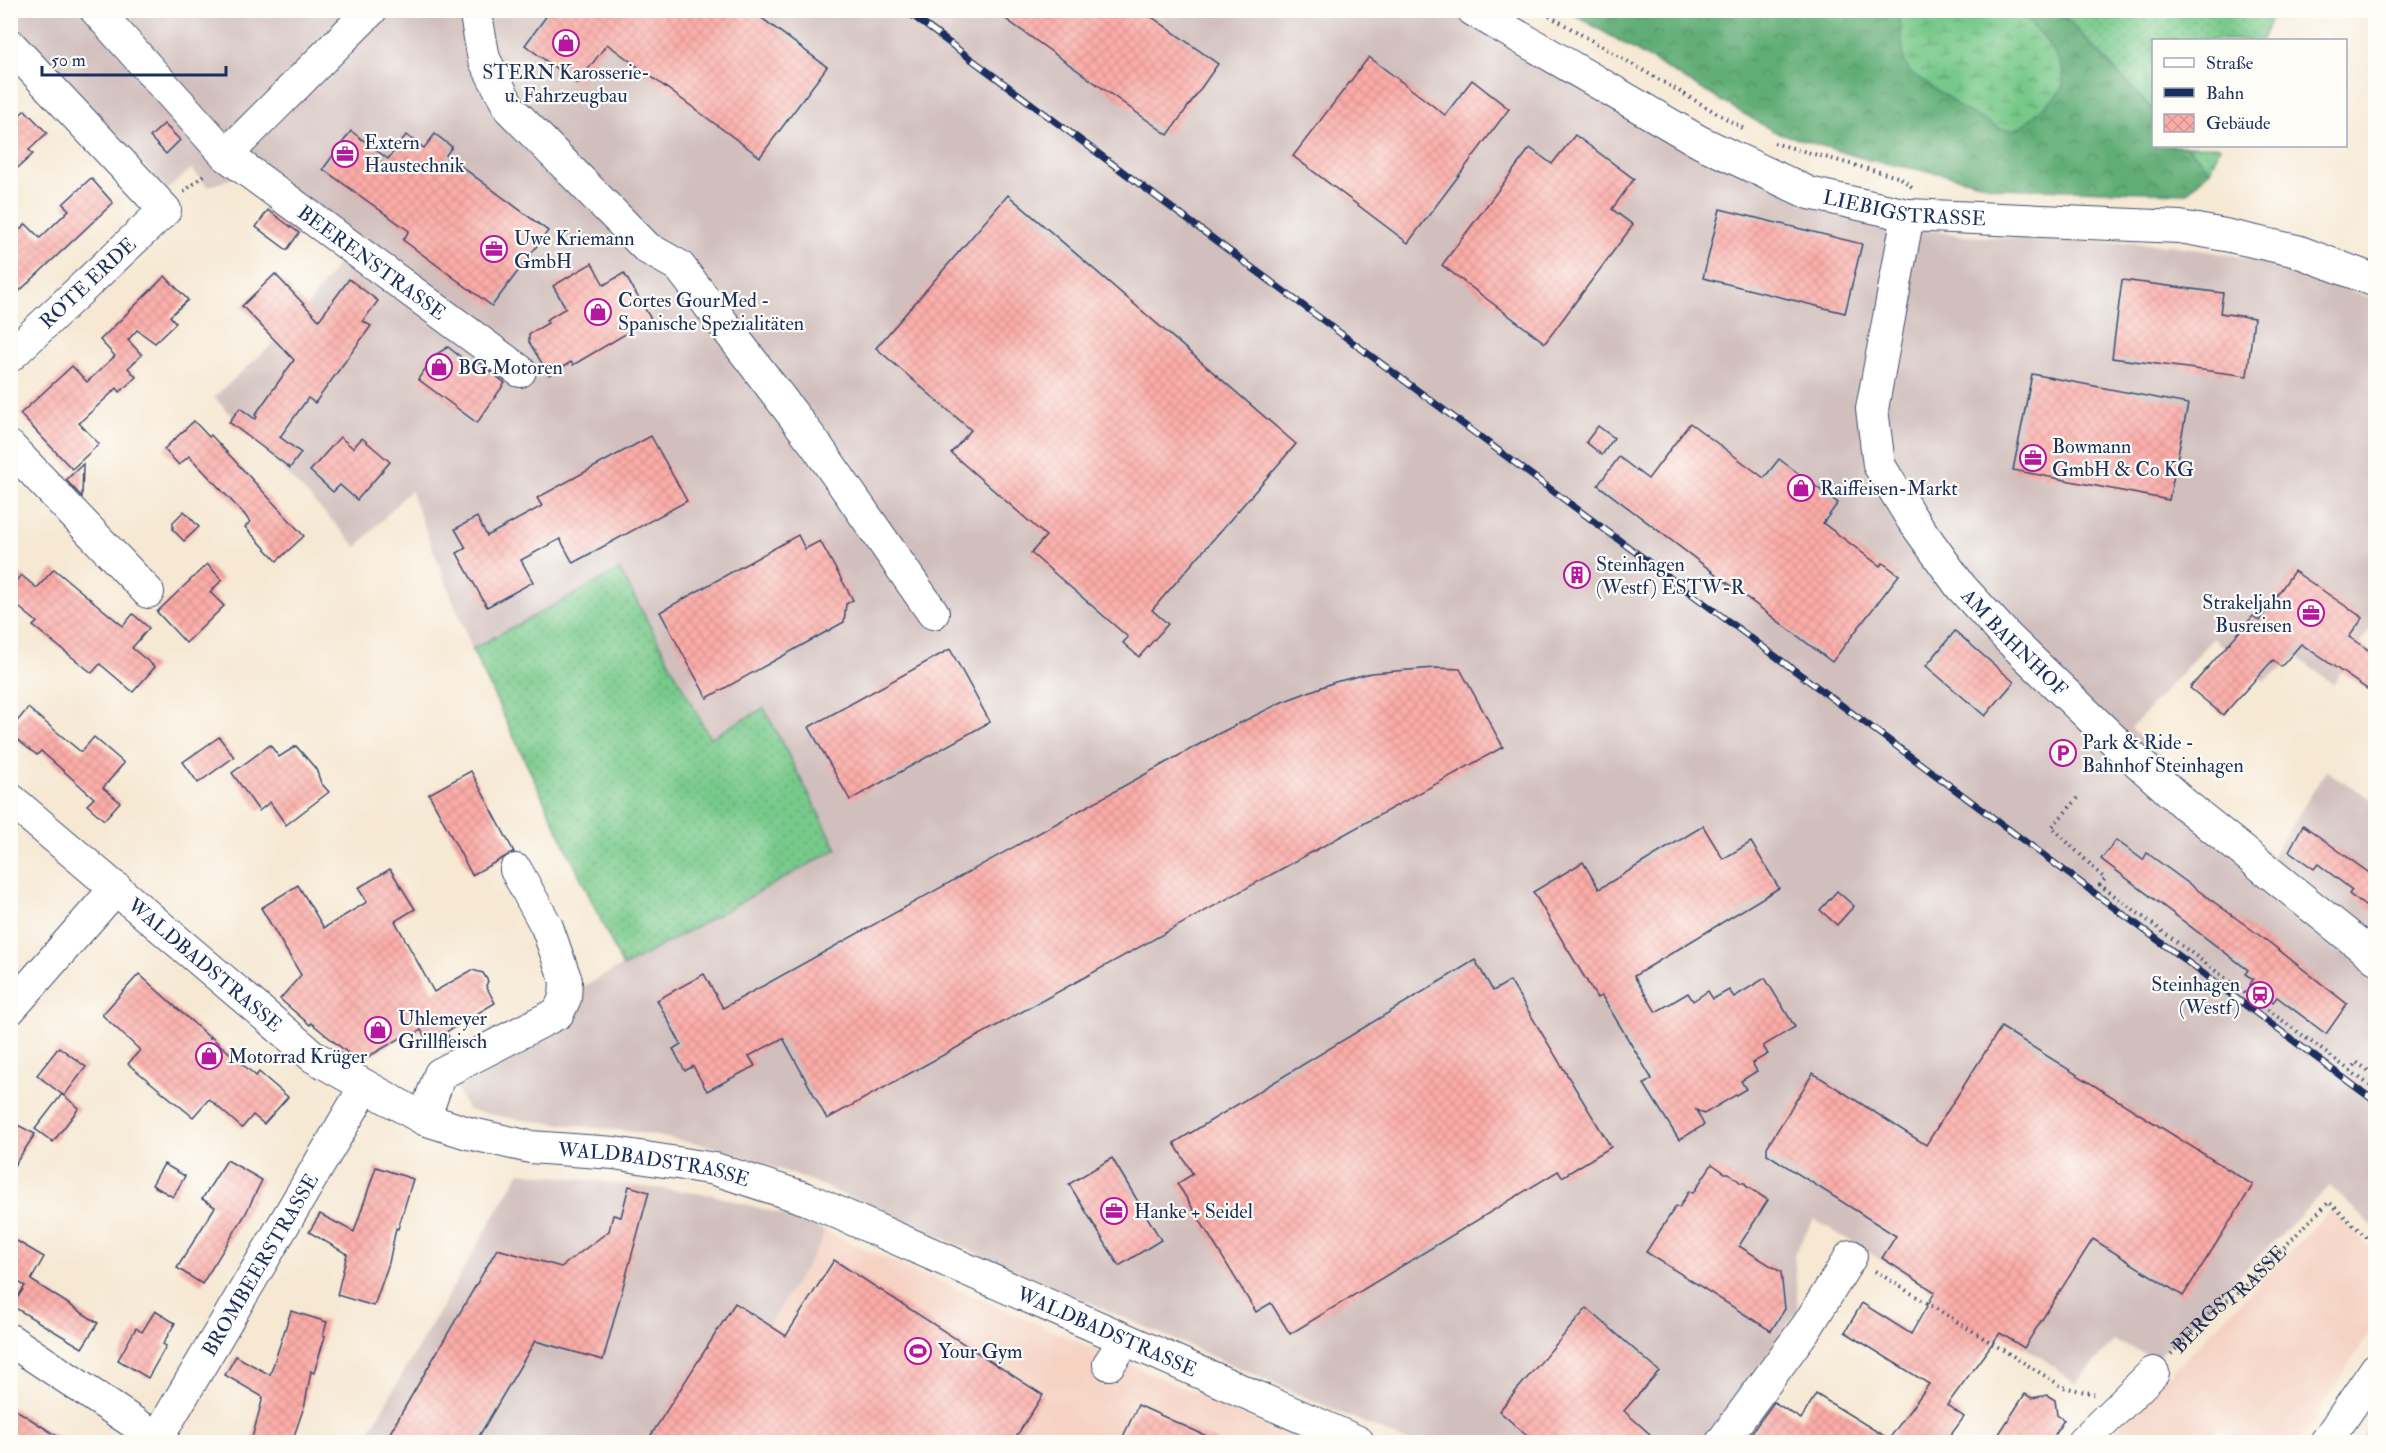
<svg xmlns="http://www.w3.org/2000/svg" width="2386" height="1453" viewBox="0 0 2386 1453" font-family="'IM FELL Double Pica',serif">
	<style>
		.built { fill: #f5d2c2 }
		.industrial { fill: #d1bfbd }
		.grass { fill: url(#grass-dots); stroke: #497c74; stroke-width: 1.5 }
		.forest { fill: url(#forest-crowns); stroke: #3e6e6a; stroke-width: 1.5 }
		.wetland { fill: url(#wetland-marsh); stroke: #497c74; stroke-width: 1.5 }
		.building { fill: url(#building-cross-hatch) }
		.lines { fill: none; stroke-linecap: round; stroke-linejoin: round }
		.minor-casing { stroke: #3c4b70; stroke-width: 34 }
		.path { stroke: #3c4b70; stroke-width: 4; stroke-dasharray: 1.5 4.5; stroke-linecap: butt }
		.minor { stroke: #fff; stroke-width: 32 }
		.rail-casing { stroke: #1b2f5e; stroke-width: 7 }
		.rail { stroke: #fdfcf7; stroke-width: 4.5; stroke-dasharray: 14; stroke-linecap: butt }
		.labels { text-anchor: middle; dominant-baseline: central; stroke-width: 4.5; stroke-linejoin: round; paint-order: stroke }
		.poi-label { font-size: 20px; fill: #1b2f5e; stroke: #fdfcf7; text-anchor: start }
		.street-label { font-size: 20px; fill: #1b2f5e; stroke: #fdfcf7 }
	</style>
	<defs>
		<pattern id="grass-dots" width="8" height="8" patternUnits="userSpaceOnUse" patternTransform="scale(1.5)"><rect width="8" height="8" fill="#77c98a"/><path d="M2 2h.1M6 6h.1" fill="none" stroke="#61a474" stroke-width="1.8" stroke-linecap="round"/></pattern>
		<pattern id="forest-crowns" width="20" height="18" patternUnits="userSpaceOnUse" patternTransform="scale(1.5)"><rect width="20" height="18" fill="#61ad76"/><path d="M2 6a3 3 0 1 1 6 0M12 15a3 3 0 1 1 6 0" fill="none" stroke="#4f8d64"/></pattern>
		<pattern id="wetland-marsh" width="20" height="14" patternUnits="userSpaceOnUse" patternTransform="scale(1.5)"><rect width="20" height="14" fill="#77c98a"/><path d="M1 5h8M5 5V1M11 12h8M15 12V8" fill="none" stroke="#61a474"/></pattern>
		<pattern id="building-cross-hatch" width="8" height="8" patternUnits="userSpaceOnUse" patternTransform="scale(1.5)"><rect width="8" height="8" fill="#fcaca7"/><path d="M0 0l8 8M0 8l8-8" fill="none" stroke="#d79492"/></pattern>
	</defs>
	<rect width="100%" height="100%" fill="#fdfcf7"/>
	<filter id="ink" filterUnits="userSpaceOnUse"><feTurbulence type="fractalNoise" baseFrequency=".0167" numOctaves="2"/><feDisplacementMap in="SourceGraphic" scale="12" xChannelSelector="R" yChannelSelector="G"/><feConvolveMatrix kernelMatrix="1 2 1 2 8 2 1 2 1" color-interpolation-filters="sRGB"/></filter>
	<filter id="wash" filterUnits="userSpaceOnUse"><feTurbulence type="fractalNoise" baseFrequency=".008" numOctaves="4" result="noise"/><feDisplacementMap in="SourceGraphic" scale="24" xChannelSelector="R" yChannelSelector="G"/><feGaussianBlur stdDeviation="1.35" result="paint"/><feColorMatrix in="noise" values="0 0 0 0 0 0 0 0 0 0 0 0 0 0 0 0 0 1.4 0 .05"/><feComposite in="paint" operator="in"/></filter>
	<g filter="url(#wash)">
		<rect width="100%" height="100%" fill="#f6e8d3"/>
		<!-- built -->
		<g class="built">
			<path d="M2331,1210L2375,1252V1325L2299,1442H2239L2219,1429L2209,1442H2102Z"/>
			<path d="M824,1231L1306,1442H695L821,1243Z"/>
		</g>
		<!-- industrial -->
		<g class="industrial">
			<path d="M11,10L1446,11L1499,40L1863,218L1965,236L2171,245L2271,262L2375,299V621L2333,684L2297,657L2264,681L2213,638L2131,728L2272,856L2326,771L2375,801V1229L2330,1186L2156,1358L2114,1341L2075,1384L2045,1360L1814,1219L1794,1254L1798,1311L1704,1442H1408L814,1182L721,1148L635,1132L514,1119L468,1110L454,1084L579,989L837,849L711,738L620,571L472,649L410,490L357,547L214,397L276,341L307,307L343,257L235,177L208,187L191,169L167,190L11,23Z"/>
			<path d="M520,1172L713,1195L798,1219L824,1231L821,1243L695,1442H363Z"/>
		</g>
		<!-- grass -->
		<g class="grass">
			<path d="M2059,11H2274L2262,40H2154L2153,110Z"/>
			<path d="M2187,146H2220L2210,170Z"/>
			<path d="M620,570L710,738L764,708L837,849L623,967L472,649Z"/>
			<path d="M2375,1420V1442H2362Z"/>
		</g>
		<!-- forest -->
		<path class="forest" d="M1568,11H2059L2153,110L2154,146H2187L2210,170L2187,193L1998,188L1953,176L1868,160L1773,131Z"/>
		<!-- wetland -->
		<path class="wetland" d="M1899,11H2017C2034,26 2076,66 2060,91C2054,101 2028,120 2019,128L2010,130L1999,128L1960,108L1949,98L1910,72L1904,62Z"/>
		<g id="blocks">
			<!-- building -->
			<g class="building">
				<path d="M551,10H751L827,67L760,157L607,44L577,84L525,45Z"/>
				<path d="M993,10H1142L1218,64L1168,135Z"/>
				<path d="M1369,57L1445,115L1472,80L1509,109L1408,243L1293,156Z"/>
				<path d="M25,110L47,133L29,150L33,154L10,175V124Z"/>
				<path d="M164,124L180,140L166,154L150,137Z"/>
				<path d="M351,131L388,159L406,135L424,148L435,134L452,147L446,155L548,231L492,306L403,240L409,231L323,169Z"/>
				<path d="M1575,135L1634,179L1612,209L1633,225L1545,343L1442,265L1530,148L1552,164Z"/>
				<path d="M91,178L113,203L10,300V239L26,224L40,238L69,210L63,204Z"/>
				<path d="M1008,195L1296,444L1152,610L1168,624L1139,657L1123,643L1128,637L1031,553L1046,536L951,453L971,430L876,348Z"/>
				<path d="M1720,209L1862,244L1845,313L1703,278Z"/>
				<path d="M268,210L299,233L287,250L256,227Z"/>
				<path d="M592,263L604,285L624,273L651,319L573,365L571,362L549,375L529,342V334L548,323L546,320L566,308L553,286Z"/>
				<path d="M275,274L319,320L349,279L378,301L363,321L371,326L315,403L308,398L280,437L301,453L290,468L229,422L240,408L255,419L257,417L255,415L294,360L242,306Z"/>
				<path d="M165,276L188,300L170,316L176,323L155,343L137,330L128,340L142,355L128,368L136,377L120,392L117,388L79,423L99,444L72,469L20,414L72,366L87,382L115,356L100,340Z"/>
				<path d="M2122,280L2223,293L2220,313L2254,318L2247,376L2112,358Z"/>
				<path d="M448,347L471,365L475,360L505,383L477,423L418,379L435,355Z"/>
				<path d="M2032,374L2188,404L2169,500L2013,470Z"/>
				<path d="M194,421L209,437L211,435L304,536L277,561L245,527L250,522L244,514L189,456L179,465L164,449Z"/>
				<path d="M1690,423L1764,478L1779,459L1838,503L1823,523L1880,566L1883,563L1899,575L1832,662L1598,485L1619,457L1648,479Z"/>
				<path d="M1598,426L1614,438L1602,455L1586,442Z"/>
				<path d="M651,436L687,501L573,563L560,539L521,560L533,582L487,607L457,553L466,548L455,529L477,517L487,536L542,506L537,498Z"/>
				<path d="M340,437L353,448L362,438L390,462L357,500L340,485L333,492L310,471Z"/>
				<path d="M83,464L82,497L66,480Z"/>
				<path d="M184,511L199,527L184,541L173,530V522Z"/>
				<path d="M798,535L805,549L820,541L853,600L846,604L844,622L707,698L660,612Z"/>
				<path d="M207,564L222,580L210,592L224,606L186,643L157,612Z"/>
				<path d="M54,569L123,626L133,614L149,628L132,648L155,667L133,692L100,664L92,673L33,626L37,622L10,600V588L21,575L37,588Z"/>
				<path d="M2294,571L2363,618L2349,637L2376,655V695L2301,644L2281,667L2273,660L2223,715L2190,688L2253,616L2259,621Z"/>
				<path d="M1955,631L2014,682L1985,716L1926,666Z"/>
				<path d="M950,649L990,722L850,800L809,727Z"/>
				<path d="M1434,668L1460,669L1503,747L827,1119L783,1038L749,1056L755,1066L707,1091L693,1066L685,1071L673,1049L681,1044L657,1000L704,974L723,1008L1216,735L1282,702L1335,682L1371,673Z"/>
				<path d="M28,708L81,752L94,737L124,763L103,788L120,802L104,820L87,805L94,798L41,751L37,755L10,734V730Z"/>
				<path d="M219,737L234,757L198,783L183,762Z"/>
				<path d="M270,745L279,757L296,746L316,769L321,783L329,792L286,825L270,802L259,811L232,773Z"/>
				<path d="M471,771L514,852L472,875L429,794Z"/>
				<path d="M2303,825L2376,878V914L2349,894L2352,890L2318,864L2314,869L2289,851Z"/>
				<path d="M1703,826L1723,859L1751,842L1779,888L1634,976L1656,1012L1688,993L1693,1001L1708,991L1713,999L1729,990L1734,997L1765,978L1795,1027L1763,1046L1768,1054L1752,1063L1757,1071L1741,1081L1746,1089L1704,1114L1696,1110L1704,1125L1679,1140L1644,1084L1652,1079L1602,996L1597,998L1533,892L1583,862L1599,889Z"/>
				<path d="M2116,840L2143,860L2147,853L2270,943L2347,1004L2326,1034L2277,997L2273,1002L2250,985L2253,979L2245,974L2248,970L2101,859Z"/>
				<path d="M390,869L415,909L395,921L434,992L472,970L483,973L488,981L486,986L495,1003L446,1032L449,1037L431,1047L421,1030L413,1035L411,1032L359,1062L311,1023L310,1025L280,999L301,975L261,908L298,885L324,928L367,902L358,888Z"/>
				<path d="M1837,891L1854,906L1837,925L1820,910Z"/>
				<path d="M1475,960L1493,991L1510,981L1611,1147L1562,1177L1558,1171L1290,1334L1271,1303L1256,1312L1182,1191L1177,1184L1193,1174L1174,1143Z"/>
				<path d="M139,974L210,1038V1036L256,1076L259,1072L288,1097L264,1124L253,1115L242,1128L209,1099L193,1117L128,1064L140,1050L102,1015Z"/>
				<path d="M2001,1027L2253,1185L2183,1296L2093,1239L2024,1348L2000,1333L1947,1405L1964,1417L1945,1443H1769L1752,1432L1774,1402L1801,1419L1816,1394L1889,1439L1929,1384L1845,1332L1862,1303L1911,1334L1935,1292L1882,1258L1896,1236L1767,1154V1147L1813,1073L1926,1145Z"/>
				<path d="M59,1047L86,1067L64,1096L37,1075Z"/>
				<path d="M62,1094L79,1108L53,1142L35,1129Z"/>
				<path d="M10,1121L35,1134L10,1172Z"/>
				<path d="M1112,1158L1161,1240L1119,1266L1069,1184Z"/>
				<path d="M227,1160L262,1180L245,1215L202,1284L177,1268L215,1207L202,1199Z"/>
				<path d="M164,1164L185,1176L173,1197L152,1185Z"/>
				<path d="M1712,1164L1725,1173H1729L1741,1183H1745L1746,1186L1768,1200L1739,1246L1781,1272L1785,1309L1771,1331L1646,1252L1676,1206L1679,1208L1689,1191L1693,1193Z"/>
				<path d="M376,1167L413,1179L398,1229L396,1228L389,1263L374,1306L337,1295L347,1254L309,1232L320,1214L354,1232Z"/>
				<path d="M629,1186L649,1192L603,1360L535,1341L475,1443H384L497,1249L561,1267L609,1231L613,1215L621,1217Z"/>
				<path d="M10,1237L44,1257L31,1280L98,1323L82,1348L12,1306L25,1286L10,1277Z"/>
				<path d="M834,1260L1043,1395L1012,1443H646L735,1303L786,1336Z"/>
				<path d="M1587,1308L1659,1371L1624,1411L1660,1443H1535L1499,1411Z"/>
				<path d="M155,1311L175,1323L163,1344L166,1346L148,1378L118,1360L136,1328L142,1332Z"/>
				<path d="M291,1311L327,1322L323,1336H325L314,1373L311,1371L305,1404L294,1436L291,1443H266L252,1438L263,1397L225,1375L236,1356L270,1375Z"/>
				<path d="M2025,1394L2032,1398L2047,1395L2055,1400L2057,1415L2064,1420L2049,1443H1993Z"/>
				<path d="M1138,1405L1222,1443H1120Z"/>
				<path d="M10,1406L68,1443H10Z"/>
			</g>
		</g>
	</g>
	<g filter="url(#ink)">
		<use href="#blocks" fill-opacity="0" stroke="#3c4b70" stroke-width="1.5"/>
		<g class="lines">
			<defs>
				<g id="minor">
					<path id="s2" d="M96,10L226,155L520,371"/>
					<path d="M475,10L484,59L510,109L647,248L679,266L816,445L933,613"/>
					<path id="s3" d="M1473,10L1700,142L1809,193L1908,215L2180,227L2225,235L2297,251L2376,281"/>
					<path d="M10,45L165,210L10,356"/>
					<path d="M226,155L371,10"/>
					<path id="s4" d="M1908,215L1872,409L1879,465L1912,519L1961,587L2007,637L2120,746L2184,804L2376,958"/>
					<path d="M10,447L148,592"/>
					<path id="s5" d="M10,799L314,1057L424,1119L468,1133L530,1147L614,1153L715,1169L807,1199L1358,1442"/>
					<path d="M10,1009L116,888"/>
					<path d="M424,1119L440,1074L558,1013L565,998L566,981L547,927L516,870"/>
					<path d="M10,1340L157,1438"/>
					<path d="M1109,1364L1125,1340"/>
					<path id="s6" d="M155,1442L365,1087"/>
					<path d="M1722,1442L1808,1325L1851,1256"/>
					<path d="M2083,1442L2153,1373"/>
					<path d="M2326,1442L2376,1369"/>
				</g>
			</defs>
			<!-- minor casing -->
			<use href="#minor" class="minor-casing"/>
			<!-- path -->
			<g class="path">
				<path d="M1539,10L1746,130"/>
				<path d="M1774,143L1901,178L1912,187"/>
				<path d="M184,192L206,173"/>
				<path d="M2078,798L2052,827L2105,879L2100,885L2376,1090"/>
				<path d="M2350,1071L2356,1062L2376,1076"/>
				<path d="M1875,1271L2063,1387L2094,1394"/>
				<path id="s1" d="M2171,1354L2216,1307L2237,1294L2329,1202L2376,1246"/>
			</g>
			<!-- minor -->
			<use href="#minor" class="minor"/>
			<defs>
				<path id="rail" d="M905,10L2376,1102"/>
			</defs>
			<!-- rail casing -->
			<use href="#rail" class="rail-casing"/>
			<!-- rail -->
			<use href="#rail" class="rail"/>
		</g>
	</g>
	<!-- icons -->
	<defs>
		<symbol id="shop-ring" viewBox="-11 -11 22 22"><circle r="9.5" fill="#fdfcf7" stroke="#b5179e" stroke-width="1.5"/><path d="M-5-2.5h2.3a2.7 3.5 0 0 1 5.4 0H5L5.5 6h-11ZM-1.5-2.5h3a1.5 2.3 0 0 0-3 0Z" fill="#b5179e"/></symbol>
		<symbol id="office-ring" viewBox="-11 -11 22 22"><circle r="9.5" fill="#fdfcf7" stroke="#b5179e" stroke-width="1.5"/><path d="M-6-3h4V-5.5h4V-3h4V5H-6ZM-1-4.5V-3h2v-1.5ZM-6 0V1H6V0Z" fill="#b5179e"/></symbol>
		<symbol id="building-ring" viewBox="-11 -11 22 22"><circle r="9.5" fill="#fdfcf7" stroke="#b5179e" stroke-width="1.5"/><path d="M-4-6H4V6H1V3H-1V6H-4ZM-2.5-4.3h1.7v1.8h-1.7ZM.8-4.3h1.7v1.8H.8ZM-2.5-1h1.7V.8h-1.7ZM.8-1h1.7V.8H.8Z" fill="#b5179e"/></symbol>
		<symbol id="parking-ring" viewBox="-11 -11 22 22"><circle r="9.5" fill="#fdfcf7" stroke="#b5179e" stroke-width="1.5"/><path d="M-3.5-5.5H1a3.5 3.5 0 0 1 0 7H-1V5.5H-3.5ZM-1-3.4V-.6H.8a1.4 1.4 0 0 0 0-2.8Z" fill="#b5179e"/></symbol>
		<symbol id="station-ring" viewBox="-11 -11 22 22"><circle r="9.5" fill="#fdfcf7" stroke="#b5179e" stroke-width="1.5"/><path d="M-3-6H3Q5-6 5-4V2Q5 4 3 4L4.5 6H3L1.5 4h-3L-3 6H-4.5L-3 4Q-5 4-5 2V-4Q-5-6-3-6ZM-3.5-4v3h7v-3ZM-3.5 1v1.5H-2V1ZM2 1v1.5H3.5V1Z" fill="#b5179e"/></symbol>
		<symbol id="stadium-ring" viewBox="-11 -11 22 22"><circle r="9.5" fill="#fdfcf7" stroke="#b5179e" stroke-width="1.5"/><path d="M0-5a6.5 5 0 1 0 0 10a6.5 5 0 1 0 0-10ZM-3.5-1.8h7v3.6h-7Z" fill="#b5179e"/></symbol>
	</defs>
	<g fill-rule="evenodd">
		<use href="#shop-ring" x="551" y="28" width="30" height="30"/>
		<use href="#office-ring" x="330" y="139" width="30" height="30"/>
		<use href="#office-ring" x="479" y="234" width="30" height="30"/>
		<use href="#shop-ring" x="583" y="297" width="30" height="30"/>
		<use href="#shop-ring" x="424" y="352" width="30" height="30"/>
		<use href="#office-ring" x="2018" y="443" width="30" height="30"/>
		<use href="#shop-ring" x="1786" y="473" width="30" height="30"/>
		<use href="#building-ring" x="1562" y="560" width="30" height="30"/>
		<use href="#office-ring" x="2296" y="598" width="30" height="30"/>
		<use href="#parking-ring" x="2048" y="738" width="30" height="30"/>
		<use href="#station-ring" x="2245" y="980" width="30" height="30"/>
		<use href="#shop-ring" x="363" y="1015" width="30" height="30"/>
		<use href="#shop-ring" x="194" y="1041" width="30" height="30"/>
		<use href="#office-ring" x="1099" y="1196" width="30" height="30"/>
		<use href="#stadium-ring" x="903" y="1336" width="30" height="30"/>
	</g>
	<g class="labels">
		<!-- poi labels -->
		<g class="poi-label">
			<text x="566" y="72" text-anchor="middle">STERN Karosserie-<tspan x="566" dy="23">u. Fahrzeugbau</tspan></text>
			<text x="364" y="142">Extern<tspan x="364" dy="23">Haustechnik</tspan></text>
			<text x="514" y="238">Uwe Kriemann<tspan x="514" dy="23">GmbH</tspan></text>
			<text x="618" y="300">Cortes GourMed -<tspan x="618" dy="23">Spanische Spezialitäten</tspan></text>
			<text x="458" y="367">BG Motoren</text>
			<text x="2052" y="446">Bowmann<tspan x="2052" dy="23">GmbH &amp; Co KG</tspan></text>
			<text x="1820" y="488">Raiffeisen-Markt</text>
			<text x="1596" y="564">Steinhagen<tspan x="1596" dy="23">(Westf) ESTW-R</tspan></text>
			<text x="2292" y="602" text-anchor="end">Strakeljahn<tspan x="2292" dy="23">Busreisen</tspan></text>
			<text x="2082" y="742">Park &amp; Ride -<tspan x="2082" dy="23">Bahnhof Steinhagen</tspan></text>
			<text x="2240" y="984" text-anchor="end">Steinhagen<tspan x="2240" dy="23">(Westf)</tspan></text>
			<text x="398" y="1018">Uhlemeyer<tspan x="398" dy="23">Grillfleisch</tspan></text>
			<text x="228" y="1056">Motorrad Krüger</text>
			<text x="1134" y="1211">Hanke + Seidel</text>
			<text x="938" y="1351">Your Gym</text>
		</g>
		<!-- street labels -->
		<g class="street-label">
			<text stroke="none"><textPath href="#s3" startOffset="480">LIEBIGSTRASSE</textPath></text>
			<text stroke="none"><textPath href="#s2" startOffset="376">BEERENSTRASSE</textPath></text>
			<text transform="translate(88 283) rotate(-43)">ROTE ERDE</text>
			<text stroke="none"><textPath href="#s4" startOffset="478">AM BAHNHOF</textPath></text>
			<text stroke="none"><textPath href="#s5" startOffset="256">WALDBADSTRASSE</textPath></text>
			<text stroke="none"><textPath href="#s5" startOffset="760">WALDBADSTRASSE</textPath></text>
			<text stroke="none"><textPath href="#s6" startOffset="206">BROMBEERSTRASSE</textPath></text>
			<text stroke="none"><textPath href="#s1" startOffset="80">BERGSTRASSE</textPath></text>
			<text stroke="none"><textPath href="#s5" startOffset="1246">WALDBADSTRASSE</textPath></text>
		</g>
	</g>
	<!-- margin -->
	<rect width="2386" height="1453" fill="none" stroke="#fdfcf7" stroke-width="36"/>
	<!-- legend -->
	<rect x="2152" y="39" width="195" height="108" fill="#fdfcf7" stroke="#a3aaba" stroke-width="1.5"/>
	<rect x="2164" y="58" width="30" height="9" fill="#ffffff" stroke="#a3aaba" stroke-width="1.5"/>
	<text x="2206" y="69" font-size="18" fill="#1b2f5e">Straße</text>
	<rect x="2164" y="88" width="30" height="9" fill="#1b2f5e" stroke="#a3aaba" stroke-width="1.5"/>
	<text x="2206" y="99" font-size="18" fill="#1b2f5e">Bahn</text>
	<rect x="2164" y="114" width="30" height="18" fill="url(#building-cross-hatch)" stroke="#a3aaba" stroke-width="1.5"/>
	<text x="2206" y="129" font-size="18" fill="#1b2f5e">Gebäude</text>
	<!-- scale -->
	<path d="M42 66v9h184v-9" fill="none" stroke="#1b2f5e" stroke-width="3"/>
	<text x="51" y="66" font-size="18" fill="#1b2f5e" stroke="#fdfcf7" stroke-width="4.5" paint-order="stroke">50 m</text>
</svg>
